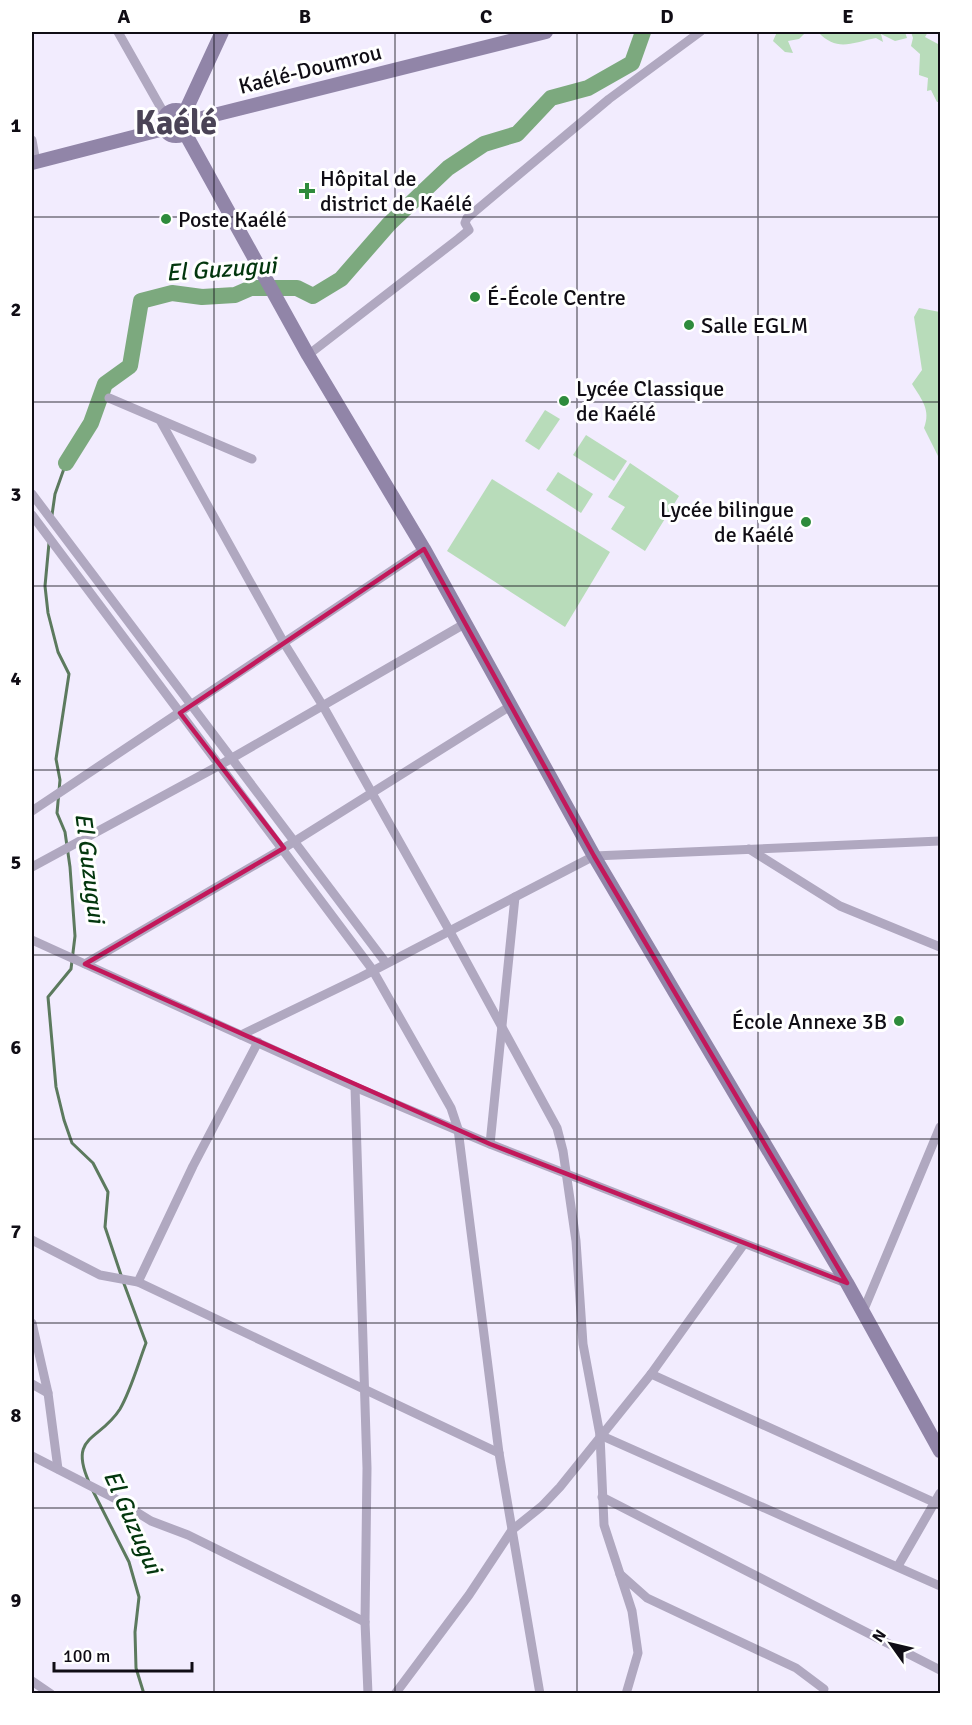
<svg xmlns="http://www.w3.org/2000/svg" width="972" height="1725" viewBox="0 0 972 1725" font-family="Signika,sans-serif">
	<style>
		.green { fill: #b8dcba }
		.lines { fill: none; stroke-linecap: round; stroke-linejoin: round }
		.stream { stroke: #5c7a5e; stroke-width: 3 }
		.river { stroke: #7ca97e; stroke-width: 16 }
		.street { stroke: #b0a8c0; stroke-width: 9 }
		.secondary { stroke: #9185a8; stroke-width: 14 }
		.marked { fill: none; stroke: #c2185b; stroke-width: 4.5; stroke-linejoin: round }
		.grid { fill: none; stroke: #100d15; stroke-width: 1.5; stroke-opacity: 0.55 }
		.poi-dot { fill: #2e8b3c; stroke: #fff; stroke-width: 2 }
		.labels { text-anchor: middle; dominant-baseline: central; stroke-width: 6; stroke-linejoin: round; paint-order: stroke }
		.street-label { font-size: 22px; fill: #100d15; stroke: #fff }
		.poi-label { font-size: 22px; fill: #100d15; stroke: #fff; text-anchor: start }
		.water-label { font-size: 24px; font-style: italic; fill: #03370e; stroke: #fff }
		.town-label { font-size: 34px; font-weight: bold; fill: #4a4356; stroke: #fff }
		.neatline { fill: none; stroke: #100d15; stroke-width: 2 }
		.grid-label { font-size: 20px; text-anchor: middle; font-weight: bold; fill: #100d15 }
	</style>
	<rect width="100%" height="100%" fill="#f2ecfe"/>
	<!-- green -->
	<g class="green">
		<path d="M777,32H806L799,39L788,41L793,53L785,52L773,41Z"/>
		<path d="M818,32H905L907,38L895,41L881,34L883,42L876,38C851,43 837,52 818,32Z"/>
		<path d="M911,32H928L925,37L938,44L940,102H937L931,90L927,91L928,78L919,75L920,54L911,46L913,38Z"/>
		<path d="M919,308L940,312V460L924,428C931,410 922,400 912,384L922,370L914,317Z"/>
		<path d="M545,410L560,419L539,450L525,441Z"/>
		<path d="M586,435L627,461L614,481L573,455Z"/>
		<path d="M630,463L679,496L645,551L611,529L625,507L608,497Z"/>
		<path d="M558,472L593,494L581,513L546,490Z"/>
		<path d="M492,479L610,552L565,627L447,551Z"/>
	</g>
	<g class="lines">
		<!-- stream -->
		<g class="stream">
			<path d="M52,515L55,494L66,463"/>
			<path d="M49,543L45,586L48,613L58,652L69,674L56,759L60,780L57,813L65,832L70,867L75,936L71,969L48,997L56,1087L64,1120L72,1143L93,1163L108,1192L105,1227L121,1275"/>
			<path d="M89,1482C68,1435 100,1441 120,1409C131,1390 138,1364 146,1343L123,1281"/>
			<path d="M93,1491L129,1562L139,1597L135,1632L136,1668L144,1694"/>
		</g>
		<!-- river -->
		<path class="river" d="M66,463L91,423L105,384L130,366L141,301L172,293L202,297L235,295L251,288H297L313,296L341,279L389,224L448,168L484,144L517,134L551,98L588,88L632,63L643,32"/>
		<!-- street -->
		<g class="street">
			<path d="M118,32L165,115"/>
			<path d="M32,140L36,162"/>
			<path d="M308,355L458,239L469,230L465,223L467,218L609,99L700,32"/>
			<path d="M109,398L252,459"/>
			<path d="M160,420L284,643L323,706L449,930L557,1128L563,1151L576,1241L583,1344L600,1435L604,1525L620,1574"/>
			<path d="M32,494L386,963"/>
			<path d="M32,515L372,969L451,1108L458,1129L499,1453L540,1694"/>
			<path d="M32,811L424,549"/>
			<path d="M749,849L840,906L940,947"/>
			<path d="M32,867L220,765L466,623"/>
			<path d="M32,940L85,964L284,848L512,705"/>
			<path d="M85,964L355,1087L490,1144L846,1283"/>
			<path d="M241,1035L361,977L594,856L940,841"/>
			<path d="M355,1087L367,1468L365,1622L368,1694"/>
			<path d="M490,1144L515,897"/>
			<path d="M32,1240L100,1275L138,1282L499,1453"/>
			<path d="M138,1282L193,1166L258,1042"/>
			<path d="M862,1314L940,1127"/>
			<path d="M32,1323L48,1393L58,1469"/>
			<path d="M651,1374L940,1505"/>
			<path d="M32,1384L48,1393"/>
			<path d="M600,1435L940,1586"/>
			<path d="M32,1456L114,1498L151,1521L188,1535L365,1622"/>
			<path d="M602,1497L940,1670"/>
			<path d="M898,1566L940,1493"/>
			<path d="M32,1681L51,1694"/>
			<path d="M395,1694L469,1595L512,1530L542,1506L560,1487L651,1374L744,1244"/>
			<path d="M626,1694L638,1653L632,1611L620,1574L647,1598L796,1668L824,1689"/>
		</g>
		<!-- secondary -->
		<g class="secondary">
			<circle cx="176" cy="123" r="13"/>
			<path d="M185,112L222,32"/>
			<path d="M190,121L546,32"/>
			<path d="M185,133L308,355L424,549L594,856L847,1283L940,1451"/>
			<path d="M32,163L164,129"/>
		</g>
	</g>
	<!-- marked area -->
	<path class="marked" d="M424,549L594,856L847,1283L490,1144L85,964L284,848L180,713Z"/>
	<!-- grid -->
	<path class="grid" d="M214,32V1694M395,32V1694M577,32V1694M758,32V1694M32,217H940M32,402H940M32,586H940M32,770H940M32,955H940M32,1139H940M32,1323H940M32,1508H940"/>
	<!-- markers -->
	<g class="poi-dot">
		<path d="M304 182h6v6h6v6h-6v6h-6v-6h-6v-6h6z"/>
		<circle cx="166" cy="219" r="6"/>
		<circle cx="475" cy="297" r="6"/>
		<circle cx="689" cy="325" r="6"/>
		<circle cx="564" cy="401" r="6"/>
		<circle cx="806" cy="522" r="6"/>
		<circle cx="899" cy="1021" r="6"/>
	</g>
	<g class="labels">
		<!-- street labels -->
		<g class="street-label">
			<text transform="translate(310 69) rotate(-14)">Kaélé-Doumrou</text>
		</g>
		<!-- poi labels -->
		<g class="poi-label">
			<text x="320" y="178">Hôpital de<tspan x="320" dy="25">district de Kaélé</tspan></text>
			<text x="178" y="219">Poste Kaélé</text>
			<text x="487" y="297">É-École Centre</text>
			<text x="701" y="325">Salle EGLM</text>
			<text x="576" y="388">Lycée Classique<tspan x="576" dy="25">de Kaélé</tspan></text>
			<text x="794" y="509" text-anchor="end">Lycée bilingue<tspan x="794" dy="25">de Kaélé</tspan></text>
			<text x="887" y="1021" text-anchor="end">École Annexe 3B</text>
		</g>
		<!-- water labels -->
		<g class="water-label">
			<text transform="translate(221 269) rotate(-4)">El Guzugui</text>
			<text transform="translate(90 868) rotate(83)">El Guzugui</text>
			<text transform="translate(133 1522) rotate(66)">El Guzugui</text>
		</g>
		<!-- town labels -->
		<g class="town-label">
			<text x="176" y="123">Kaélé</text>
		</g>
	</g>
	<!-- border -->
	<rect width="972" height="1725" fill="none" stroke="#ffffff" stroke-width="66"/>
	<!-- north arrow -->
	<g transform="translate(891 1644) rotate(304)" stroke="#ffffff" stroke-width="4.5" paint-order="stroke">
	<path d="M0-4.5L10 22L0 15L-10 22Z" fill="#100d15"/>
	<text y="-9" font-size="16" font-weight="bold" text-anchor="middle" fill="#100d15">N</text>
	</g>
	<!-- scale -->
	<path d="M54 1662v9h138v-9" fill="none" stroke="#100d15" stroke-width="3"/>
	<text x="63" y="1662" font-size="18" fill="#100d15" stroke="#ffffff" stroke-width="4.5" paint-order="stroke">100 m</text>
	<rect x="33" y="33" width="906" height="1659" class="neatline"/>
	<g class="grid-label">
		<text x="124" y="23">A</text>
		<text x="305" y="23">B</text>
		<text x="486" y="23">C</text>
		<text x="667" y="23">D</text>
		<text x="848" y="23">E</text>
		<text x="16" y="132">1</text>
		<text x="16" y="316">2</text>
		<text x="16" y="501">3</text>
		<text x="16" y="685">4</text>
		<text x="16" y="869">5</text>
		<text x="16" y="1054">6</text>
		<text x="16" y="1238">7</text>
		<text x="16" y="1422">8</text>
		<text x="16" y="1607">9</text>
	</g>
</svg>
